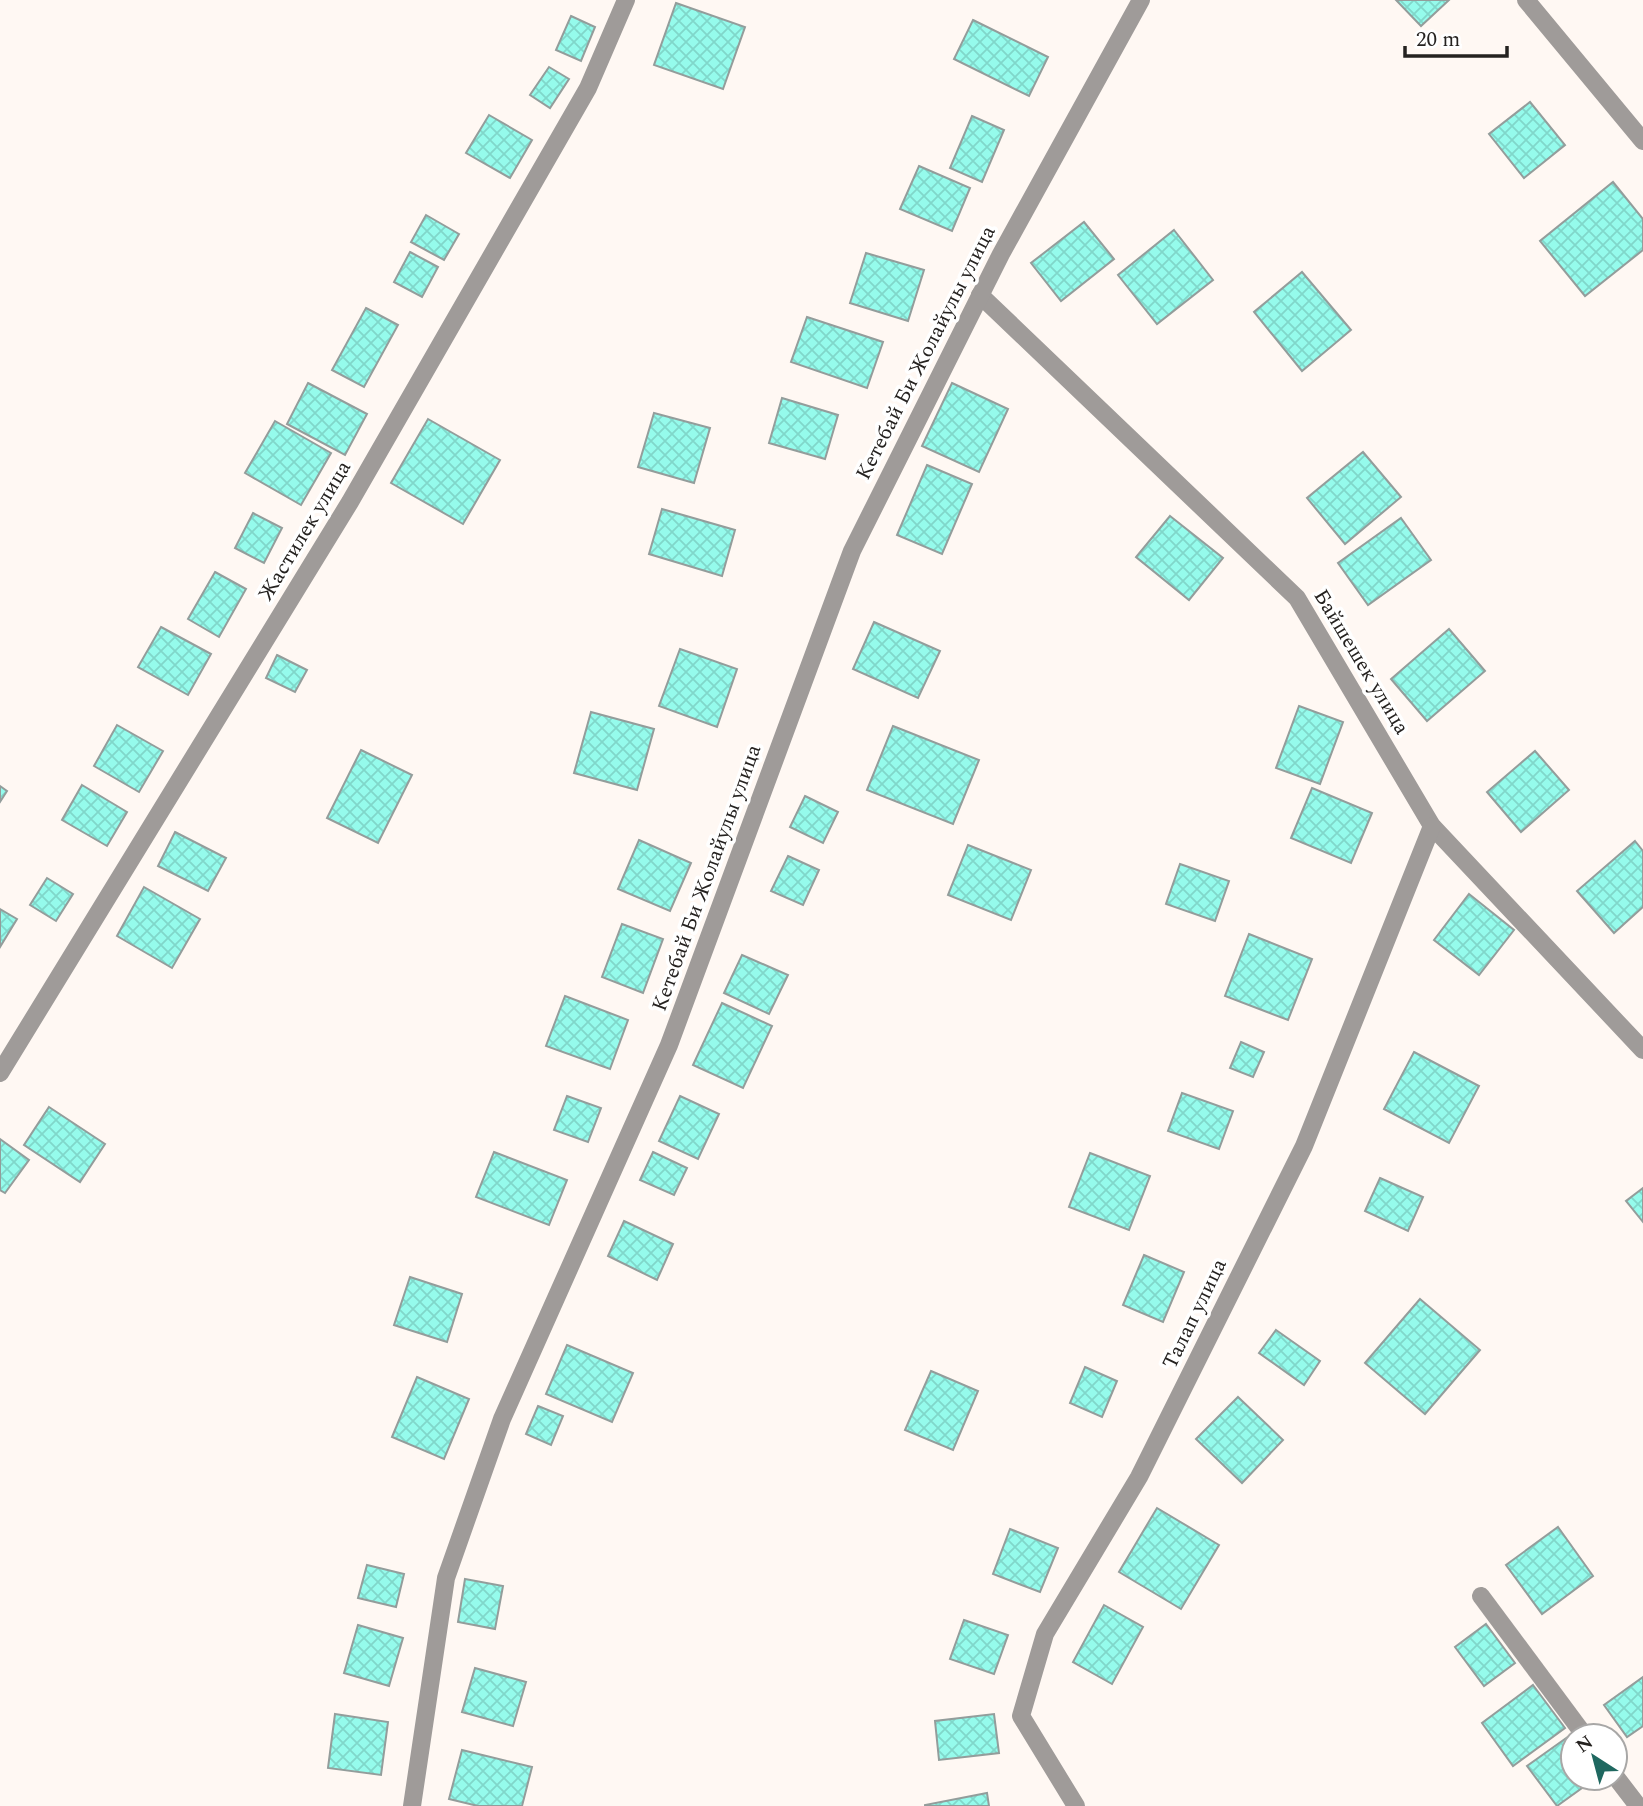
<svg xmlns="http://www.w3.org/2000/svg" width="1643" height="1806" viewBox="0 0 1643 1806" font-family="Spectral,serif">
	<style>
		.building { fill: url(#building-cross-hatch); stroke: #939d9b; stroke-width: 2 }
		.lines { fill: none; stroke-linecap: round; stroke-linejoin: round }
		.minor { stroke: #9f9b99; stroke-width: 18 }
		.labels { text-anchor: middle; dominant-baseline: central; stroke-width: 7; stroke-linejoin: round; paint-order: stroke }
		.street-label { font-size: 21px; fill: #252220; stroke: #fff }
	</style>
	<defs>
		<pattern id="building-cross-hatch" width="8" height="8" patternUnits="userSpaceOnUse" patternTransform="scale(1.75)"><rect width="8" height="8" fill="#95fbec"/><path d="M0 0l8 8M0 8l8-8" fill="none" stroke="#80d7ca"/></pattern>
	</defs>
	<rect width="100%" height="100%" fill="#fff8f3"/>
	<!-- building -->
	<g class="building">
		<path d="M1396,0H1449L1421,26Z"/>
		<path d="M676,3L745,27L723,89L654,65Z"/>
		<path d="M571,16L595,27L581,61L556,50Z"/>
		<path d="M973,20L1048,57L1029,96L954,59Z"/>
		<path d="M549,67L569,79L550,108L530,95Z"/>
		<path d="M1530,102L1565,145L1524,178L1489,134Z"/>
		<path d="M489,115L532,140L510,178L466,153Z"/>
		<path d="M972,116L1004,130L982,182L950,168Z"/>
		<path d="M919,166L970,188L952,231L900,209Z"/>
		<path d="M1613,182L1643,219V250L1585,296L1540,241Z"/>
		<path d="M426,215L459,234L444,260L411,242Z"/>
		<path d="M1084,222L1114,259L1061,301L1031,263Z"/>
		<path d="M1174,230L1213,280L1157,324L1118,275Z"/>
		<path d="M410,252L438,267L422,297L394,282Z"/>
		<path d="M866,253L924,270L908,321L850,303Z"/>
		<path d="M1302,272L1351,330L1302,371L1254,312Z"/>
		<path d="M366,308L398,325L364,387L332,370Z"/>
		<path d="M807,317L883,342L867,388L791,362Z"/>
		<path d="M308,383L367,414L345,455L287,424Z"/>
		<path d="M952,383L1008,409L979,472L922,446Z"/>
		<path d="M782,398L838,415L825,459L769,443Z"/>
		<path d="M654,413L710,428L694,483L638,467Z"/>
		<path d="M428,419L500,460L463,524L391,483Z"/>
		<path d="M275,421L331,453L301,505L245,473Z"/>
		<path d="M1363,452L1401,497L1345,544L1307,498Z"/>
		<path d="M927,465L972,484L942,554L897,535Z"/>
		<path d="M662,509L735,530L722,576L649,554Z"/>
		<path d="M253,513L282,528L264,563L235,548Z"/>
		<path d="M1170,516L1223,558L1189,600L1136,557Z"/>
		<path d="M1401,518L1431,560L1368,605L1338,563Z"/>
		<path d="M215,572L246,589L219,637L188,619Z"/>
		<path d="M874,622L940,651L918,698L853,669Z"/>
		<path d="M161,627L211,654L188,695L138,667Z"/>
		<path d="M1449,629L1485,671L1427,721L1391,679Z"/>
		<path d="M680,649L737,669L717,727L659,706Z"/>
		<path d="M277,655L307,670L295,692L266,678Z"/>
		<path d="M1299,706L1343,722L1320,784L1276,768Z"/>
		<path d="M591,712L654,729L637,790L574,773Z"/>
		<path d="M117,725L163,751L139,792L94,766Z"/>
		<path d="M893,726L979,760L953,824L867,790Z"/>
		<path d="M361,750L412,775L378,843L327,818Z"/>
		<path d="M1535,751L1569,790L1521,832L1487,792Z"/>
		<path d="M82,785L127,812L107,846L62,820Z"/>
		<path d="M0,786L7,791L0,802Z"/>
		<path d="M1312,788L1372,813L1351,863L1291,838Z"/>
		<path d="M805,796L838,812L823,843L790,827Z"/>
		<path d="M175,832L226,858L208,891L158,866Z"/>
		<path d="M639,840L691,863L670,911L618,889Z"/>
		<path d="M1635,841L1643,851V907L1614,933L1577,891Z"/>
		<path d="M968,845L1031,870L1011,920L948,895Z"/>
		<path d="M788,856L819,870L803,905L771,891Z"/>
		<path d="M1180,864L1229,881L1215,921L1166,904Z"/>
		<path d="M47,878L73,894L56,921L30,905Z"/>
		<path d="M144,887L200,919L172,968L117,936Z"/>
		<path d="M1469,894L1514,930L1479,975L1434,940Z"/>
		<path d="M0,909L17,919L0,947Z"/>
		<path d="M622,924L663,939L643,993L602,977Z"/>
		<path d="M1249,934L1312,959L1288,1020L1225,996Z"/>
		<path d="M742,955L788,975L769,1014L724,993Z"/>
		<path d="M565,996L628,1020L610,1069L546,1046Z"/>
		<path d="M722,1003L772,1026L743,1088L693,1065Z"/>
		<path d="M1241,1042L1264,1052L1253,1077L1230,1068Z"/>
		<path d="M1414,1052L1479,1086L1449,1143L1384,1109Z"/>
		<path d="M1182,1093L1233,1111L1219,1149L1168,1131Z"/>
		<path d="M567,1096L601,1108L588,1142L554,1130Z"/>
		<path d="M680,1096L719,1114L698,1159L659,1141Z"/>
		<path d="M49,1107L105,1144L80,1182L24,1145Z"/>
		<path d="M0,1139L29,1160L5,1193L0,1190Z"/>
		<path d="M494,1152L567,1180L549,1225L476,1197Z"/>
		<path d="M653,1152L687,1168L674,1195L640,1180Z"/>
		<path d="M1090,1153L1150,1176L1129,1230L1069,1207Z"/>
		<path d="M1380,1178L1423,1197L1408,1231L1365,1211Z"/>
		<path d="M1643,1188V1222L1626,1201Z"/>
		<path d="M624,1221L673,1244L657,1280L608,1256Z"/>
		<path d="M1144,1255L1184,1272L1163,1322L1123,1305Z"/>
		<path d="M410,1277L462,1294L447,1342L394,1325Z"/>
		<path d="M1420,1299L1480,1350L1425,1414L1365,1363Z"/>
		<path d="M1276,1330L1320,1361L1304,1385L1259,1353Z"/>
		<path d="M567,1345L633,1373L612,1422L546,1394Z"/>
		<path d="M1085,1367L1117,1381L1102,1417L1070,1403Z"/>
		<path d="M931,1371L978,1391L953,1450L905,1430Z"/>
		<path d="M417,1377L469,1399L444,1459L392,1437Z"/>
		<path d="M1238,1397L1283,1440L1242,1483L1196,1439Z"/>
		<path d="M538,1406L563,1416L551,1445L526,1434Z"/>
		<path d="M1157,1508L1219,1545L1181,1609L1119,1572Z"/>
		<path d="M1558,1527L1593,1576L1542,1614L1506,1565Z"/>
		<path d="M1010,1529L1058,1548L1040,1592L993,1574Z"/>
		<path d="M367,1565L404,1574L396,1607L358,1598Z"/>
		<path d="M465,1579L503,1586L495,1629L458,1622Z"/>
		<path d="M1104,1605L1143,1627L1112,1684L1073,1662Z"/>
		<path d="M964,1620L1008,1635L994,1674L950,1659Z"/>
		<path d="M1486,1624L1515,1663L1484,1686L1455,1647Z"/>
		<path d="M358,1625L403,1638L389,1686L344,1673Z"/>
		<path d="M475,1668L526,1682L513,1726L462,1712Z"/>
		<path d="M1643,1677V1726L1627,1737L1604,1705Z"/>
		<path d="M1533,1685L1565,1728L1513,1766L1482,1723Z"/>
		<path d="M335,1714L388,1722L381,1775L328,1768Z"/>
		<path d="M994,1714L999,1753L939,1760L935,1721Z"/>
		<path d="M1569,1736L1573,1741V1778H1596L1557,1806L1527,1766Z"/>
		<path d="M462,1750L532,1767L522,1806H478L449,1799Z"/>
		<path d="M987,1793L989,1806H925V1805Z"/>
	</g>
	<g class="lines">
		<!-- minor -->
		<g class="minor">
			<path d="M1526,0L1643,141"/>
			<path d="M980,295L1297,598L1432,826L1643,1050"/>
			<path d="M0,1073L350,502L588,88L626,0"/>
			<path d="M1481,1596L1585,1736"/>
			<path d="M1615,1776L1638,1806"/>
			<path d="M412,1806L446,1578L502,1419L669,1045L852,551L1001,254L1141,0"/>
			<path d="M1076,1806L1021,1716L1045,1634L1139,1477L1304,1146L1432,826"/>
		</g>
	</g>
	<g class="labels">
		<!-- street labels -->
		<g class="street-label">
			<text transform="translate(926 353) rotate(-63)">Кетебай Би Жолайулы улица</text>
			<text transform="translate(305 531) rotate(-59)">Жастилек улица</text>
			<text transform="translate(1361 662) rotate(59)">Байшешек улица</text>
			<text transform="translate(707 878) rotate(-70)">Кетебай Би Жолайулы улица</text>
			<text transform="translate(1195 1314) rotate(-64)">Талап улица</text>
		</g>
	</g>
	<!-- north arrow -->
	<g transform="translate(1594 1757) rotate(324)"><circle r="33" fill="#ffffff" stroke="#a8a7a6" stroke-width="2"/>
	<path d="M0-5L12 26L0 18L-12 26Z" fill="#1f6860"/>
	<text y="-10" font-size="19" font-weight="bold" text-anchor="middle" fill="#252220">N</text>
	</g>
	<!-- scale -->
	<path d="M1405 46v10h102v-10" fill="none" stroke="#252220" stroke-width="3.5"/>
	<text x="1416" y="46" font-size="21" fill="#252220" stroke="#ffffff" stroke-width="5" paint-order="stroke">20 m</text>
</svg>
